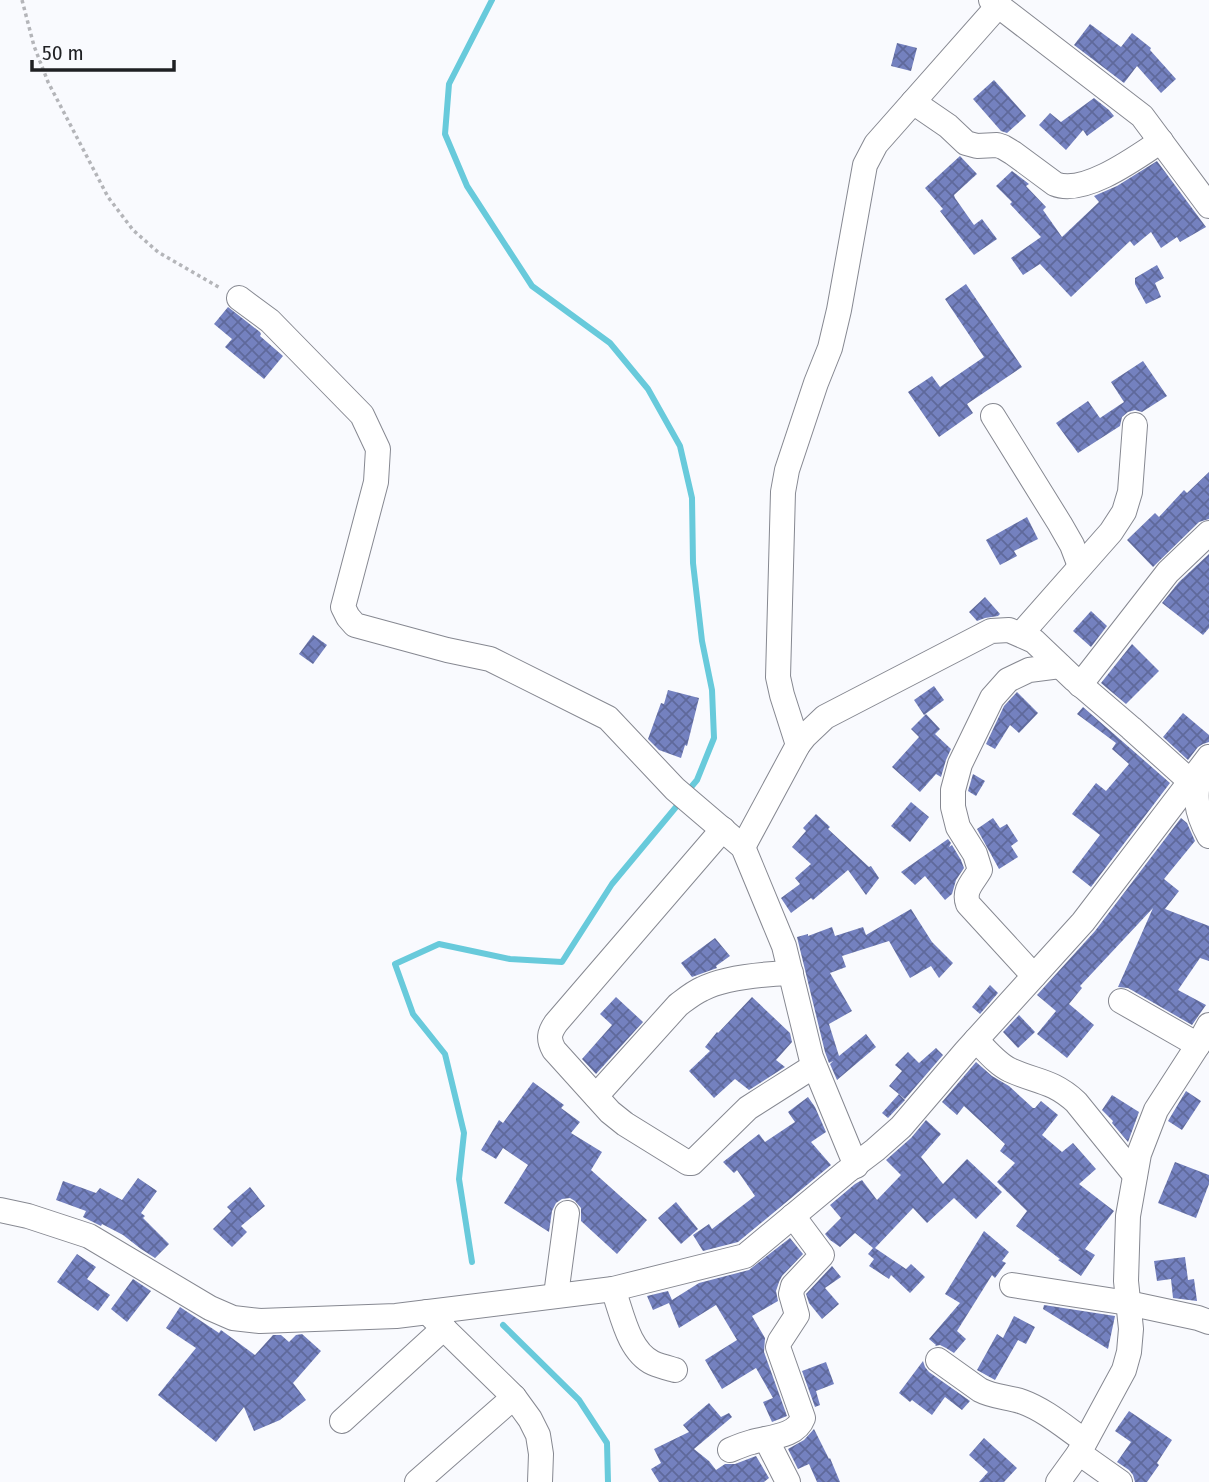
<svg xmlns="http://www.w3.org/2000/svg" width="1209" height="1482" viewBox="0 0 1209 1482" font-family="'Fira Sans Condensed',sans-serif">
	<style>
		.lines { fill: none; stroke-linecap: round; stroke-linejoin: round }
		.stream { stroke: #68cadb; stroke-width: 6 }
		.building { fill: url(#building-cross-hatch) }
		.minor-casing { stroke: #868891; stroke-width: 26 }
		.path { stroke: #b4b5b9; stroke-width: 3.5; stroke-dasharray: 3.5 3.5; stroke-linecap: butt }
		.minor { stroke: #fff; stroke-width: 24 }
	</style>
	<defs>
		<pattern id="building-cross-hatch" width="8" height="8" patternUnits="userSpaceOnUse" patternTransform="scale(1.75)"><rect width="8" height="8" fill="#7481bf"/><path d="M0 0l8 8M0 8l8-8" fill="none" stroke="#5f699b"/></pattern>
	</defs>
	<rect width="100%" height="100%" fill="#f9fafe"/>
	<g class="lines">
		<!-- stream -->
		<g class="stream">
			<path d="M492,0L449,84L445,134L467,186L532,286L610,343L648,389L680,446L692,498L693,563L702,641L712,690L714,738L697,780L687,792"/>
			<path d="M472,1262L459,1179L464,1133L445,1054L413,1014L395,964L439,944L510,959L562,962L612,884L681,801"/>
			<path d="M503,1325L579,1400L607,1443L608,1482"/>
		</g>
	</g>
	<!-- building -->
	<g class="building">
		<path d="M1090,24L1121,47L1132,33L1151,48L1150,50L1176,79L1161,93L1137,66L1124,83L1074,45Z"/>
		<path d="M897,43L917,48L911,71L891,66Z"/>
		<path d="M994,80L1026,116L1007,133L1001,131L973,99Z"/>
		<path d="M1094,98L1109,110L1114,116L1087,136L1083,130L1066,150L1039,125L1050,113L1061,122Z"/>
		<path d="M960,156L977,174L954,195L955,198L974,225L982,219L997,239L974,255L940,211L943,209L925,188Z"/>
		<path d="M1157,161L1206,227L1180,242L1177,237L1161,248L1151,232L1134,246L1130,241L1071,297L1040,264L1023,275L1011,258L1041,237L1010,204L1012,202L996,186L1012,171L1029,184L1026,186L1046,207L1043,210L1062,237L1099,202L1094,196L1117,186Z"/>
		<path d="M1157,265L1164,278L1155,283L1161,297L1146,304L1135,284V278Z"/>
		<path d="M966,284L1022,367L967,404L973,413L939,437L908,392L932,376L940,387L984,357L945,299Z"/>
		<path d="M228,307L260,332L261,334L260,336L283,356L264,379L225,347L232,339L214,324Z"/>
		<path d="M1143,361L1167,396L1142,412L1135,410L1128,412L1122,417L1120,426L1078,453L1056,423L1088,401L1100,418L1124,402L1111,382Z"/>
		<path d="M1209,472V519L1199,522L1153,567L1127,540L1155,513L1159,517L1184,490L1187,493Z"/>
		<path d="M1027,517L1038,539L1014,551L1017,556L1000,565L986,540Z"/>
		<path d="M1209,554V628L1203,635L1162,603L1179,582Z"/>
		<path d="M985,597L1000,614L998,616L985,618L977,621L969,612Z"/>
		<path d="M1091,611L1107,626L1091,647L1073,631Z"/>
		<path d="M313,635L327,645L313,664L299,654Z"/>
		<path d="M1132,644L1159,671L1126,704L1101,683Z"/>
		<path d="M934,686L944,700L924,715L914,700Z"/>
		<path d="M668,690L699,698L687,746L685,745L681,758L659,750L648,739L661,703L664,704Z"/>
		<path d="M1017,692L1038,713L1019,733L1010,725L995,749L986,744L1004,706Z"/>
		<path d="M1083,707L1170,783L1091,887L1072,872L1100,835L1072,814L1096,783L1106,791L1129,764L1112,749L1116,743L1077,714Z"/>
		<path d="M1183,713L1209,735V742L1203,744L1198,747L1188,760L1163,737Z"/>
		<path d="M926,714L940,729L935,734L951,749L946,760L941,777L936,774L920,792L892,767L919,737L911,729Z"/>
		<path d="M973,774L985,781L976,796L968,791Z"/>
		<path d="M911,802L929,817L910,842L891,826Z"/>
		<path d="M816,814L830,827L828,829L869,867L871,866L879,878L866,895L848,870L813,900L811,898L791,913L781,898L800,884L795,878L811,864L792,847L806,831L803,828Z"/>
		<path d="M993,818L1000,828L1007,824L1018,841L1011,846L1018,857L999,869L977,829Z"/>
		<path d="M1181,818L1187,823L1195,841L1164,879L1179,891L1165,909L1209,926V961L1200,958L1178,990L1206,1005L1192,1025L1128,988L1118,987L1153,908L1080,986L1082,988L1069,1004L1094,1025L1067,1058L1037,1034L1056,1011L1037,995L1095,931Z"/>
		<path d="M948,839L951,843L949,847L952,845L961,860L964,868L956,880L952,894L945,900L925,876L915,885L901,872Z"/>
		<path d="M911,909L932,942L953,963L939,978L931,966L910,978L889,941L842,956L846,967L830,973L852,1011L829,1024L839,1056L866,1034L876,1047L837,1080L830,1064L833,1061L829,1063L825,1052L797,937L808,934V936L832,927L835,936L863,927L866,935Z"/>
		<path d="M715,938L730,956L716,966L717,968L692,977L681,963Z"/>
		<path d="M990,985L998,993L980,1014L972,1007Z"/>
		<path d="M616,997L643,1022L596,1074L582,1059L612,1025L600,1014Z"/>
		<path d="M752,997L790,1033L792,1042L776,1060L785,1067L749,1090L735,1079L714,1098L689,1071L710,1051L705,1047L717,1032L718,1033Z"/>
		<path d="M1019,1015L1035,1032L1018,1048L1003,1032Z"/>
		<path d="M936,1048L943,1055L905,1099L889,1086L902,1071L895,1065L908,1052L919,1063Z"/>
		<path d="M976,1062L992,1076L1009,1086L1033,1108H1035L1041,1101L1058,1115L1042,1135L1062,1152L1073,1143L1096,1169L1079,1184L1114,1211L1085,1249L1095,1255L1081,1276L1058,1260L1060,1259L1016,1226L1027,1211L997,1182L1015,1163L1000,1151L1005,1144L964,1106L957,1115L942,1102Z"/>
		<path d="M533,1082L564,1105L561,1108L580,1122L571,1133L602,1152L591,1170L647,1220L617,1254L581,1221V1208L575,1201L570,1198L562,1199L556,1203L552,1211L549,1232L504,1203L528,1165L503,1148L496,1159L481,1150L499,1120L503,1123Z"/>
		<path d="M1186,1091L1201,1101L1182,1130L1168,1121Z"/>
		<path d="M899,1094L905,1100L888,1118L882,1113Z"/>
		<path d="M1112,1095L1139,1112L1128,1142L1112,1123L1113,1121L1102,1110Z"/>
		<path d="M808,1097L815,1107L826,1132L811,1142L831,1165L738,1242L703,1251L693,1235L709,1224L712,1229L755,1196L737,1170L734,1173L723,1162L759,1134L765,1142L795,1122L788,1112Z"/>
		<path d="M926,1120L941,1134L921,1157L943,1184L967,1159L1002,1192L976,1219L954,1198L927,1223L913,1208L875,1248L906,1269L911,1264L925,1277L910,1293L891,1275L889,1279L869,1266L874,1259L868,1254L873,1248L855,1233L840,1247L830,1240L825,1234L841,1218L830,1205L855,1184L862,1180L877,1200L901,1175L886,1160L911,1138Z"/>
		<path d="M1175,1162L1209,1175V1184L1196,1218L1158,1203Z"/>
		<path d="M138,1178L157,1191L141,1213L145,1216L143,1218L169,1244L155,1258L141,1249L123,1235L102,1224L101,1226L83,1217L86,1211L56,1200L63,1181L96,1193L100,1188L122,1200Z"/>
		<path d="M250,1187L265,1206L241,1226L247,1232L232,1247L213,1229L231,1211L227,1207Z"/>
		<path d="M676,1202L698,1229L681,1244L658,1218Z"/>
		<path d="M984,1231L1009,1252L1002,1261L1006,1263L995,1278L992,1275L957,1331L966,1339L954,1353L946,1348L940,1345L935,1346L936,1345L929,1339L960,1303L945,1294Z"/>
		<path d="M790,1238L803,1254L782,1276L779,1282L776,1291L778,1301L752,1316L765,1338L764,1352L787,1416L772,1422L763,1402L773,1398L756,1368L722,1389L705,1360L737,1340L716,1305L679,1328L669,1303L653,1310L647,1296L668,1291L672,1300L699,1283L749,1270Z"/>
		<path d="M77,1254L96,1267L87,1279L110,1295L98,1311L57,1282Z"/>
		<path d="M1185,1257L1188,1280L1194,1279L1197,1301L1173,1298L1171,1279L1157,1281L1154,1261Z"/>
		<path d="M832,1266L841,1277L825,1288L839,1304L822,1319L809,1303L806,1294Z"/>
		<path d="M133,1279L151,1291L127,1322L111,1309Z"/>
		<path d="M1044,1305L1115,1316L1108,1349L1043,1309Z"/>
		<path d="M180,1307L219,1333L221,1330L255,1355L273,1335H281L289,1342L296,1335L302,1334L321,1351L293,1383L306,1400L280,1420L254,1431L244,1407L216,1442L158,1395L196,1348L166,1328Z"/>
		<path d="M1014,1316L1035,1327L1026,1344L1018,1340L995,1380L977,1370L997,1334L1003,1338Z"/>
		<path d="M923,1361L925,1367L929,1372L970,1401L962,1410L945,1397L932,1415L912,1400L910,1402L899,1393Z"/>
		<path d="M826,1362L834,1384L816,1391L820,1405L815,1407L802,1371Z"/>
		<path d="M709,1403L721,1417L729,1413L732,1417L694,1449L709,1461L716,1470L725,1464H735L756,1456L769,1478L764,1482H659L651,1469L661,1463L654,1449L689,1432L683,1425Z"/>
		<path d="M1129,1411L1172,1440L1157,1463L1159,1465L1147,1482H1135L1133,1475L1129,1470L1117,1462L1131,1442L1115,1431Z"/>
		<path d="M814,1429L829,1459L830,1458L840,1482H817L809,1464L798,1469L788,1449L804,1440Z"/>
		<path d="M984,1438L1017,1468L1004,1482H979L988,1472L969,1455Z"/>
	</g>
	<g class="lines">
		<defs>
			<g id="minor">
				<path d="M991,0L1142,116L1209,206"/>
				<path d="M913,102L948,126L966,143L977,146L997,145L1003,147L1013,153L1055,184C1084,196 1137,157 1161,141"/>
				<path d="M239,298L270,321L362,415L378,449L376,482L343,607L348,617L355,625L447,650L490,659L608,718L675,789L743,847L784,946L811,1057L856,1166"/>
				<path d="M993,416L1060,524L1072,545L1080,566"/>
				<path d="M1021,634L1111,532L1124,512L1130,492L1135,425"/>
				<path d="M1080,685L1168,572L1209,533"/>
				<path d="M798,745L782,695L778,677L783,492L787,470L816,383L830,348L839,310L865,165L876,144L998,6"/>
				<path d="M1204,768C1191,792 1197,814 1209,836"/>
				<path d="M723,829L556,1023C549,1033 548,1039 554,1050L610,1112L625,1124L688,1163H692L748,1108L814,1066"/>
				<path d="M743,847L798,745L805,736L825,717L991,631L1009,630L1034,641L1075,680L1131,728L1190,781"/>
				<path d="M1034,976L968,904C963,890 973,882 980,870L975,854L958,827L953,807V790L960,764L992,698L1008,680L1029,670L1060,666"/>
				<path d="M1121,1001L1198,1045"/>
				<path d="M976,1040C986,1050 997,1064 1010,1070C1036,1082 1052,1080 1076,1102L1135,1175"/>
				<path d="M596,1096L678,1005C686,999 693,993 702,989C725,977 764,974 791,973"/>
				<path d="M0,1210L28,1216L89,1236L210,1308L233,1318L260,1321L396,1316L613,1289L745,1256L846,1172L875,1150L901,1127L966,1051L1083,922L1209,757"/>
				<path d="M1012,1285L1128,1303L1198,1318L1209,1322"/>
				<path d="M613,1289C622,1313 628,1351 653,1363C660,1366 668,1368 675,1370"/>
				<path d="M556,1295L567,1213"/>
				<path d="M427,1312L514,1397L530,1419L538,1435L541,1454L540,1482"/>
				<path d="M938,1360L980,1390C993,1397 1009,1397 1023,1402C1045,1410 1066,1428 1085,1441"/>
				<path d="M342,1421L444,1328"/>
				<path d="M766,1439L788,1482"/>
				<path d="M730,1450C737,1447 744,1444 752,1442C769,1437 796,1437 803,1418L778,1347L780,1341L797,1315L791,1294L793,1286L822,1255L793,1216"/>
				<path d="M1079,1453L1120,1482"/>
				<path d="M417,1482L514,1397"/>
				<path d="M1058,1482L1079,1453L1124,1370L1129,1352L1131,1329L1126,1281L1128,1216L1139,1154L1156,1110L1198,1045L1209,1025"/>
			</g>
		</defs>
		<!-- minor casing -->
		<use href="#minor" class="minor-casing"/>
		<!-- path -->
		<path class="path" d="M22,0L34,46L48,82L108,197L133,230L158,252L220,288"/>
		<!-- minor -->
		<use href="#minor" class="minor"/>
	</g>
	<!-- scale -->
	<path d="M32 60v10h142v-10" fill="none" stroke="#1f2023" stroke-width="3.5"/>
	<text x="42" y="60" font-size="21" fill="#1f2023" stroke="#f9fafe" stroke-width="5" paint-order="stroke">50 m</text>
</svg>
